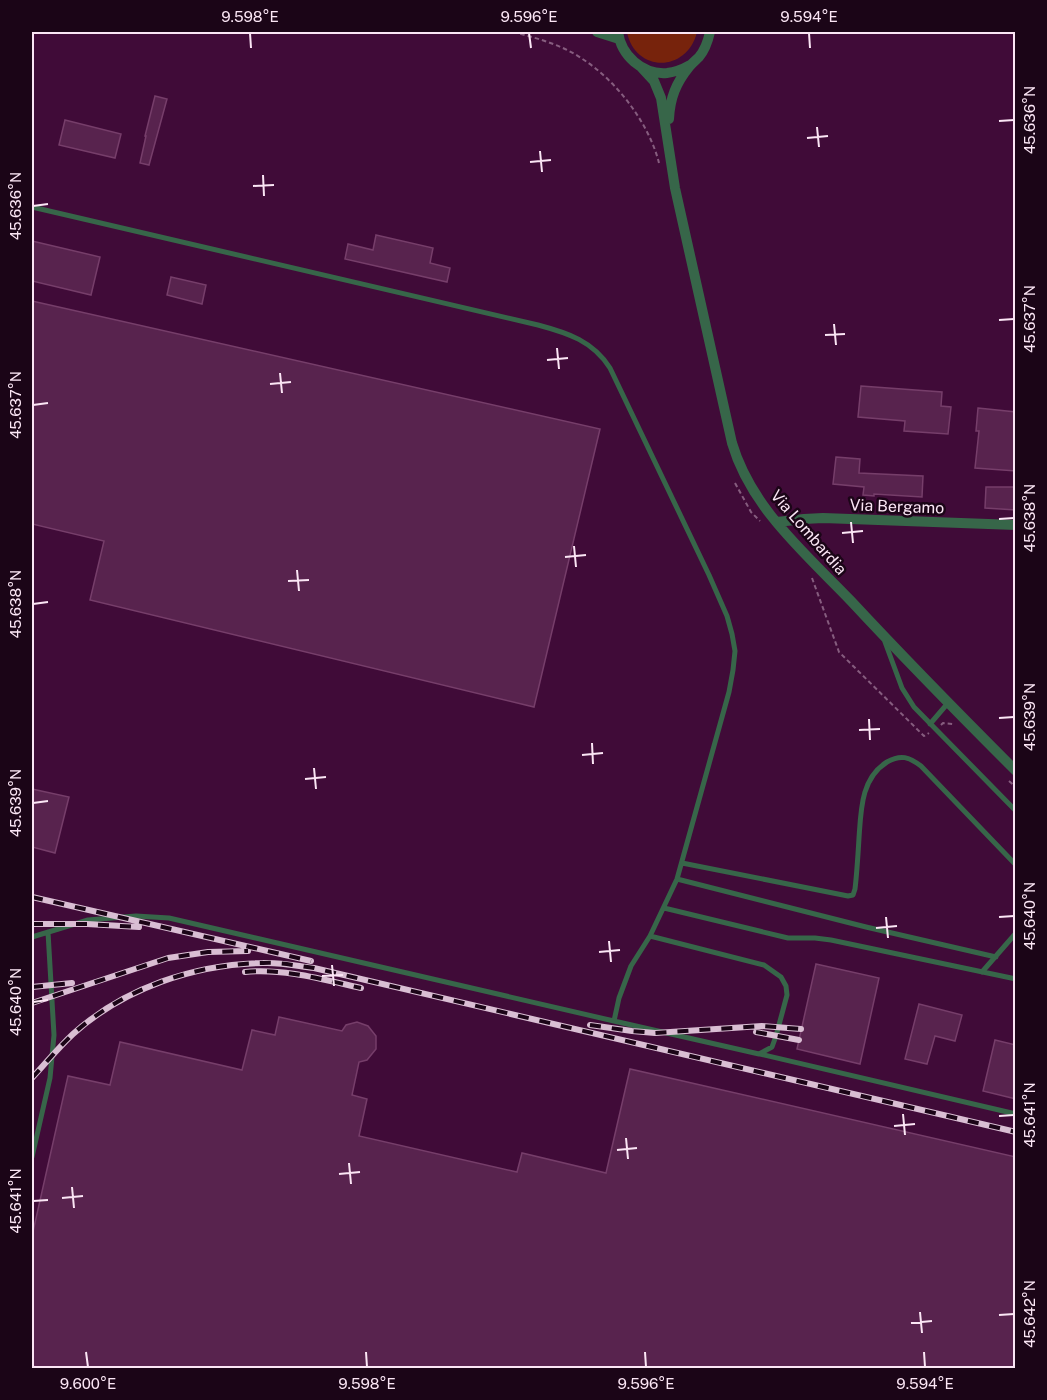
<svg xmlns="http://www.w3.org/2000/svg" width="1047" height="1400" viewBox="0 0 1047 1400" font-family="'Public Sans',sans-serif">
<rect width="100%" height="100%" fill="#400b38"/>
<path fill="#77230c" d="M627,32H697C687,73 635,73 627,32Z"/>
<path fill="#58234e" stroke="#763e6a" stroke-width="1.5" d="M155,96L167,99L149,165L140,163L146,136H145Z
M65,120L121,134L115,158L59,145Z
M376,235L433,248L430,263L450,268L447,282L345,259L348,244L373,250Z
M32,241L100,257L91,295L32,281Z
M171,277L206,285L202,304L167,295Z
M32,301L600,429L534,707L90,600L104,541L32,524Z
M861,386L942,392L941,406L951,407L948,434L904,431L905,421L858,417Z
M978,408L1016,412V471L975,468L979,431H976Z
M836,457L860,459L859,473L923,476L922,497L874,494V496L863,495L864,487L833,484Z
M986,487H1016V510L985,508Z
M32,789L69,797L55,853L32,847Z
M816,964L879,978L860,1064L797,1049Z
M919,1004L962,1015L955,1041L935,1036L927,1064L905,1059Z
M279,1017L342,1031L346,1025L357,1022L368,1026L376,1036V1049L367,1060L359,1062L352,1095L367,1099L359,1136L517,1172L522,1153L606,1173L630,1069L1016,1157V1368H43L32,1366V1236L68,1076L110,1085L120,1042L242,1070L252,1030L275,1035Z
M995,1040L1016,1045V1099L983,1091Z"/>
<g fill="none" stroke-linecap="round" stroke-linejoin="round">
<path stroke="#865d7f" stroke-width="2" stroke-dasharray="4.5 3" stroke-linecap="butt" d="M513,32C536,38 560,44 581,58C616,80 649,123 659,163
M735,483L751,512L760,521
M812,578L839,652L924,736L929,733
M941,725L943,723L953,724
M1009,781L1016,787"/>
<path stroke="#376649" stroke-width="5" d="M32,207L538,325C568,333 593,341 610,368L709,575L727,616L732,634L735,651L733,670L729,692L677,879L650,936L631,966L619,998L614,1021L759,1054L772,1047L776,1036L787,995L786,986L781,977L764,965L650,936
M885,642L902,688L914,707L1016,811
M930,724L948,703
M682,863L848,896L853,895L855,889C857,872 858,855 859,838C861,810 861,778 887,762C901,754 909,757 921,766L1016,865
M677,879L866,927L996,957
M664,908L788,938H815L831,940L1016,979
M32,937L88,920L136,916L169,918L614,1021
M982,972L1016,933
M760,1054L1016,1114
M32,1157L50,1078L54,1035L48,932"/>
<path stroke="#376649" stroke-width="10" d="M597,32L619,39
M618,32C621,55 642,75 667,73C676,72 683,69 690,65
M642,68L654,81L661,98L675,188L732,443C751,508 806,554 851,601C905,659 960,715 1016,771
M669,119C670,98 676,83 689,67C692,63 696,60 699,57C705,50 708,41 710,32
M777,522L804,519L823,518L1016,525"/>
<g stroke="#d9bed3" stroke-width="6">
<path id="rail" d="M32,897L311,961
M32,924H87L139,927
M245,972C283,968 325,980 361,988
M32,987L72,983
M32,1003L168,958L208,952L248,951
M590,1025L632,1031L655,1033L762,1026L801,1029
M756,1032L799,1040
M32,1078C45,1064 58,1048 73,1034C124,988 195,964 263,963C280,962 297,966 314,968L1016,1132"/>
</g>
<use href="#rail" stroke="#1b0517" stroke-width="4" stroke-dasharray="11" stroke-linecap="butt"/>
</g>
<path fill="none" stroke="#fbe6f5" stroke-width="2" d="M250,33L251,48M529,33L531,48M809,33L810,48M999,121L1014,120M817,127L819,147M807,138L828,136M540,151L542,172M530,162L551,160M263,175L264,196M253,186L274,185M33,206L48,204M999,320L1014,319M834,324L836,345M825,335L845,334M557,348L559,369M547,360L568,358M280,373L282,393M270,384L291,382M33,405L48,403M999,519L1014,518M851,522L853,543M842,533L863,531M574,546L576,567M565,557L586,555M297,570L299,591M288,581L309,580M33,604L48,602M999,718L1014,717M869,719L870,740M859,730L880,729M592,743L593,764M582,755L603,753M314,768L316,789M305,779L326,777M33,803L48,801M886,917L888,938M999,917L1014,916M876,928L897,926M609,941L611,962M599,952L620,950M332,965L334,986M322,976L343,975M33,1002L48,1000M903,1114L905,1135M999,1116L1014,1115M894,1126L915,1124M626,1138L628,1159M617,1150L637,1148M349,1163L351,1184M339,1174L360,1172M72,1187L74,1208M62,1198L83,1196M33,1201L48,1200M920,1312L922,1333M999,1315L1014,1314M911,1323L932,1321M86,1352L88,1367M366,1352L367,1367M645,1352L646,1367M924,1352L925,1367"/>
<g text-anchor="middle" stroke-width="5" stroke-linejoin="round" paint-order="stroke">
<g font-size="16" fill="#fbe6f5" stroke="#1b0517">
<text transform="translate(897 506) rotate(2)" y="6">Via Bergamo</text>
<text transform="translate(809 532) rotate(49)" y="6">Via Lombardia</text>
</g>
</g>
<rect width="1047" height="1400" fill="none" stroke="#1b0517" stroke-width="66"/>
<rect x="33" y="33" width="981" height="1334" fill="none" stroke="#fbe6f5" stroke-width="2"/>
<g font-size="15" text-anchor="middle" fill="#fbe6f5">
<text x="250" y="22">9.598°E</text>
<text x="529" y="22">9.596°E</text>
<text x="809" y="22">9.594°E</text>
<text transform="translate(1030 120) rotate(-90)" y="5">45.636°N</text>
<text transform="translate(16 206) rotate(-90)" y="5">45.636°N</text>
<text transform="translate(1030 319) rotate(-90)" y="5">45.637°N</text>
<text transform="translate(16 405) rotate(-90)" y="5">45.637°N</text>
<text transform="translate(1030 518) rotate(-90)" y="5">45.638°N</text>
<text transform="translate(16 604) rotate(-90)" y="5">45.638°N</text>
<text transform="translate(1030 717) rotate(-90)" y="5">45.639°N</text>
<text transform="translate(16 803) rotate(-90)" y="5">45.639°N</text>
<text transform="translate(1030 916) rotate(-90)" y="5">45.640°N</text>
<text transform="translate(16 1002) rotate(-90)" y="5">45.640°N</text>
<text transform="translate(1030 1115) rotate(-90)" y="5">45.641°N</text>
<text transform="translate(16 1201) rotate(-90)" y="5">45.641°N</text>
<text transform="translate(1030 1314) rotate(-90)" y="5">45.642°N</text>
<text x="88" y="1389">9.600°E</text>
<text x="367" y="1389">9.598°E</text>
<text x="646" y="1389">9.596°E</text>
<text x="925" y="1389">9.594°E</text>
</g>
</svg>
